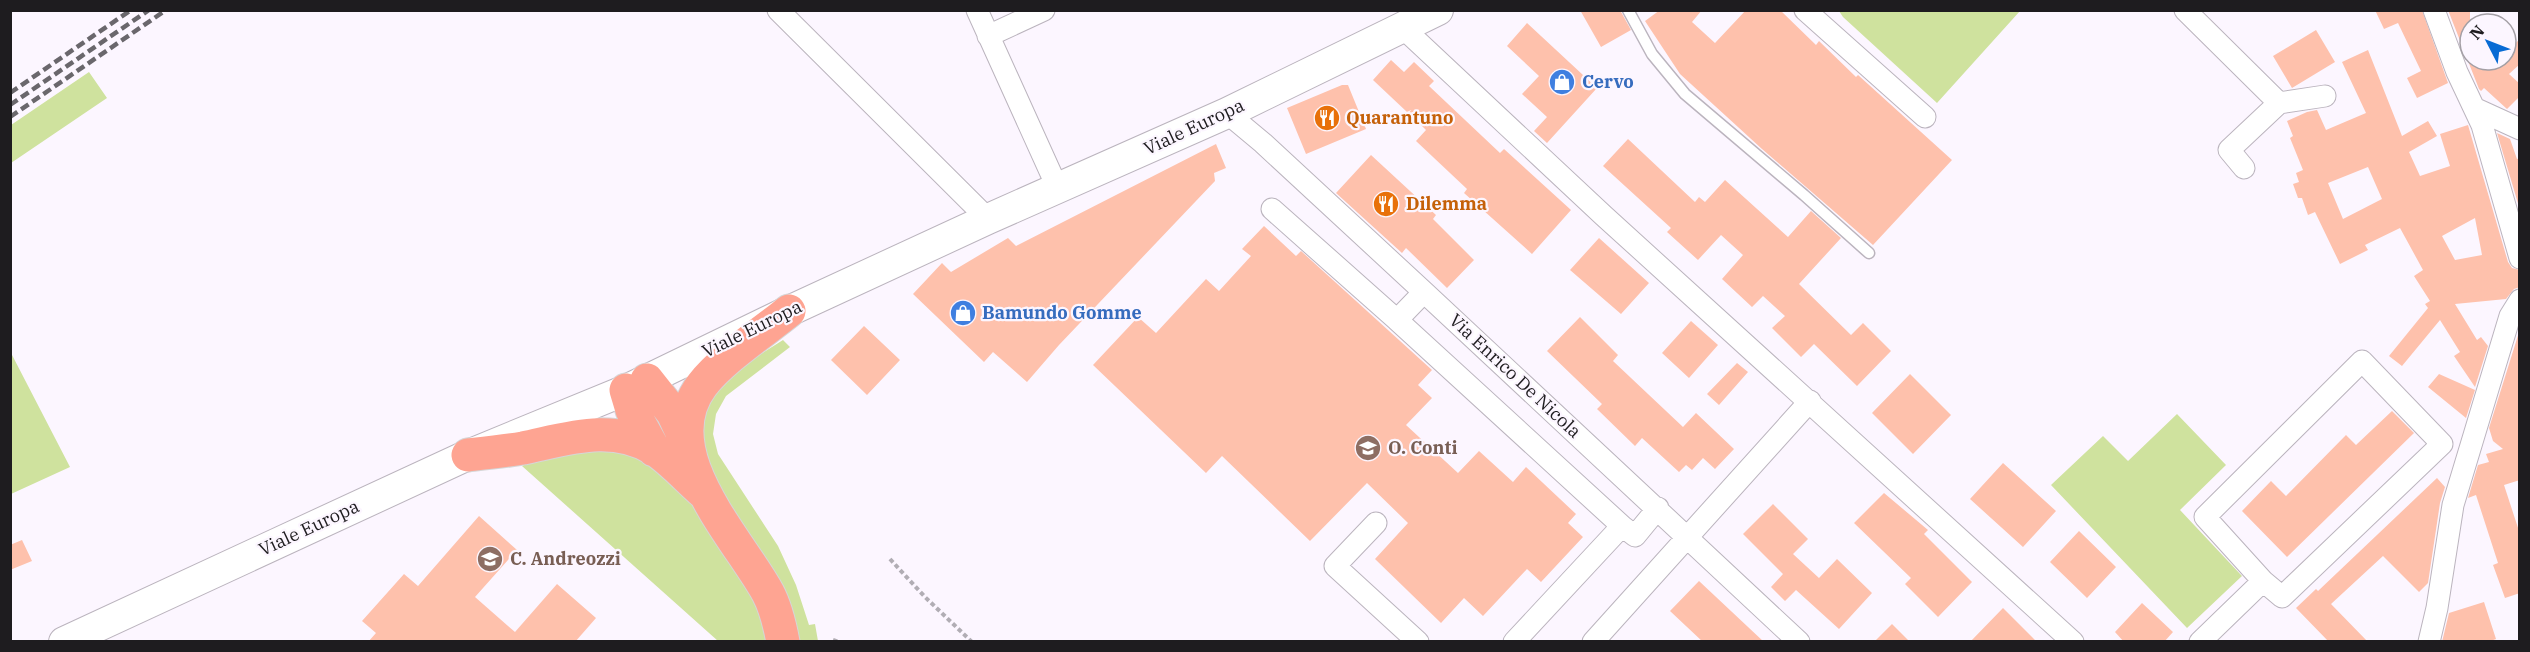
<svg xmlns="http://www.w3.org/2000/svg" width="2530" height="652" viewBox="0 0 2530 652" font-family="'IBM Plex Serif',serif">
<rect width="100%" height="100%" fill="#fcf6ff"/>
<path fill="#cfe29e" d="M1839,11H2020L1937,103L1843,17Z
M89,72L107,98L11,163V125Z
M783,340L790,347L726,396L716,414L713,434L718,454L778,546L796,585L809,625L815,624L818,641H796L769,564L707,475L697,420L724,377Z
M11,353L70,467L11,494H10Z
M2177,414L2226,465L2180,510L2242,576L2187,628L2051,485L2103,436L2128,461Z
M628,449L680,483L741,567L765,621L770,641H718L522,466L544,455Z"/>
<path fill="#fec1ac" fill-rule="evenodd" d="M1580,10H1620L1631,30L1601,47Z
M1660,10H1702L1692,22L1715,43L1746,10H1780L1816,45L1819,41L1856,77L1858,75L1952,160L1873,245L1762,149L1680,74L1645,21Z
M2375,10H2422L2448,83L2417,98L2407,78L2421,71L2398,23L2384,29Z
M2448,10H2470V60H2506V52L2520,39V64L2509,74L2520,84V96L2507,109L2484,88L2481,91L2479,89Z
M1527,23L1597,88L1547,143L1534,131L1547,117L1522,94L1539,76L1507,46Z
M2316,30L2335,62L2292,88L2273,56Z
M2368,50L2402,136L2428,121L2437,136L2409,152L2420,176L2450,166L2440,134L2468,125L2508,262L2512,268L2520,270V287L2514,289L2506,299L2455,304L2477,340L2481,337L2488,346L2475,387L2454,356L2460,352L2440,320L2402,366L2389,356L2428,308L2425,304L2430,301L2414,276L2423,270L2400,228L2365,245L2368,250L2340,264L2315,212L2308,215L2302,198H2298L2293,184L2299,182L2296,173L2303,170L2290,138L2293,136L2287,121L2307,112L2317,110L2326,130L2366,113L2342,62ZM2368,167L2382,199L2343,219L2328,183ZM2475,218L2482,255L2455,260L2442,236Z
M1391,60L1404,72L1414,62L1434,81L1429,86L1500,153L1504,149L1571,210L1532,254L1464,193L1467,189L1416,141L1426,130L1409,113L1411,110L1407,112L1373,80Z
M1342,85H1348L1366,129L1306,154L1287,108Z
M2497,133L2510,139L2517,159L2520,158V210Z
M1628,139L1695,202L1699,197L1705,202L1725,180L1788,237L1811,211L1841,238L1799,284L1851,335L1863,323L1891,351L1857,386L1814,344L1801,357L1772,328L1785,316L1763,296L1752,307L1722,279L1743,255L1721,235L1698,260L1667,232L1671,228L1603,166Z
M1216,144L1226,168L1214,173L1215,181L1059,345L1027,382L993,352L984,362L913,294L942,263L951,272L1008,238L1016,246Z
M1371,155L1436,215L1433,219L1474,260L1447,288L1406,248L1402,253L1336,193Z
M1264,226L1296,256L1301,251L1432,370L1418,385L1432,398L1406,425L1458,473L1479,451L1513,482L1526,467L1576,514L1568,523L1583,537L1541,582L1527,569L1483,616L1464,598L1441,623L1375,559L1408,523L1367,483L1310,541L1222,456L1206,473L1093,365L1138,317L1156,333L1206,279L1219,291L1251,256L1242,249Z
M1599,238L1649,283L1621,314L1570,270Z
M1580,317L1618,355L1613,361L1683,427L1696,413L1734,449L1715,469L1703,458L1692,470L1686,465L1679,472L1642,438L1635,446L1597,409L1602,404L1547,351Z
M1691,321L1718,345L1689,378L1662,353Z
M864,326L900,360L867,395L831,360Z
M2520,329V480L2504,485L2520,534V593L2505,598L2493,565L2498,563L2476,495L2468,498L2478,465L2489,462L2486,454L2503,449L2493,441L2489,428Z
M1737,363L1748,372L1719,405L1707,394Z
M1910,374L1951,415L1913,454L1872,413Z
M2439,374L2475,390L2466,418L2428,387Z
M2392,411L2414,433L2287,557L2242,511L2271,481L2286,496L2346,435L2356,445Z
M2003,463L2056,511L2023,547L1970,499Z
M2437,478L2445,487L2440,503L2428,583L2419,592L2383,556L2331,604L2368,642H2329L2296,608L2316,589L2318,591Z
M1884,493L1928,530L1924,534L1972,582L1938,617L1905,584L1911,578L1854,523Z
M1773,504L1808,539L1793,554L1819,578L1837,559L1872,593L1839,629L1796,590L1785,601L1771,587L1783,574L1743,534Z
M479,516L517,550L475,597L515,632L557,584L596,618L575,642H368L376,633L362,621L404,574L418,586Z
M2079,531L2116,567L2087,598L2050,562Z
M22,540L32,561L10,570V545Z
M1699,581L1764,642H1703L1670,611Z
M2484,602L2496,639L2488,642H2442L2449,613Z
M2142,603L2173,632L2164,642H2124L2115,632Z
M2003,608L2037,642H1970Z
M1892,624L1910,642H1874Z"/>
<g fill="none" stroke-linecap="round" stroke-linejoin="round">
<g stroke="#bbb4be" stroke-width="13">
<path id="lane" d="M1628,10L1652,54L1685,94L1804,195L1869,253"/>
</g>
<g stroke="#bbb4be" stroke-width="23">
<path id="street" d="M778,10L988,219
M977,10L1058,189
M1805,10L1925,117
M2185,10L2279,103
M2434,10L2457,72L2482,125L2520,258
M1402,27L1604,216L2073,642
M988,36L1044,10
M2474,108L2520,129
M1227,113L1263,143L1424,292L1799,642
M2244,168L2229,150L2279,103L2325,96
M1272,209L1397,320
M1424,292L1397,320L1622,526L1514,642
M2362,361L2442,444L2282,597L2263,581L2205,517Z
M1376,523L1335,566L1418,642
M1622,526L1635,536L1658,508
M1593,642L1810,401
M2200,642L2263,581
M2429,642L2437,608L2453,505L2510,316L2520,300"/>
</g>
<g stroke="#bbb4be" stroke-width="32">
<path id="secondary" d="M64,642L468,455L626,390L789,311L988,219L1227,113L1438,10"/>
</g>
<g stroke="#d6d6d7" stroke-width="35">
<path id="highway" d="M647,380L673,413L686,441
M626,390L632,410L654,450
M468,455C486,453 505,451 523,448C567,439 612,423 654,449C671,460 687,478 703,492
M783,642C780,626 776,608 768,593C738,538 652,451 702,385C722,359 763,332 789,311"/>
</g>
<path stroke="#b1adb4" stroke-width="4" stroke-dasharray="4.5 3" stroke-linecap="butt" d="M890,559L925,597L972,642
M833,640L839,642"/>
<use href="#lane" stroke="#fff" stroke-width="10"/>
<use href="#street" stroke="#fff" stroke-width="21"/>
<use href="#secondary" stroke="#fff" stroke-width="30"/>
<use href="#highway" stroke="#fea492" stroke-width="33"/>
<path stroke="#6a676c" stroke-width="4.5" stroke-dasharray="9 4.5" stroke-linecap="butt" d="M10,93L131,10
M10,105L149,10
M10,117L166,10"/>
</g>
<defs>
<g id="shop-disc" transform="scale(1.35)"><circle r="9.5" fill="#3f7fe0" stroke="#fcf6ff"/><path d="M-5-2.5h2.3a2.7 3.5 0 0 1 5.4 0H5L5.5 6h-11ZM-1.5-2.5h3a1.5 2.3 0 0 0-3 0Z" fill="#fff"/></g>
<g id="restaurant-disc" transform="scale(1.35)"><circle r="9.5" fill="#e8710a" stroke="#fcf6ff"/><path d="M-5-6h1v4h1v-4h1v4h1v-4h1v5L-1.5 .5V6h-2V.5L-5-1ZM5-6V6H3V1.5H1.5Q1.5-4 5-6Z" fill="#fff"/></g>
<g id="school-disc" transform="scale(1.35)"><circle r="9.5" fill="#8d6e63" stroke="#fcf6ff"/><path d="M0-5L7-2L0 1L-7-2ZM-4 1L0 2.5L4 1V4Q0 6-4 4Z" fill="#fff"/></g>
</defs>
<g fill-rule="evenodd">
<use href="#shop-disc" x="1562" y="82"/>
<use href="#restaurant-disc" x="1327" y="118"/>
<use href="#restaurant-disc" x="1386" y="204"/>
<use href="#shop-disc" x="963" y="313"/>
<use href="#school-disc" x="1368" y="448"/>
<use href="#school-disc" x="490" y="559"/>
</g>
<g text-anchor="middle" stroke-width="4.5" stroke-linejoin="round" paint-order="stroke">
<g font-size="18" font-weight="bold" fill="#366cbe" stroke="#fcf6ff" text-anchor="start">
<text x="1582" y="88">Cervo</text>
<text x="982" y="319">Bamundo Gomme</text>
</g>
<g font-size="18" font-weight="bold" fill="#c56008" stroke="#fcf6ff" text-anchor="start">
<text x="1346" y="124">Quarantuno</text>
<text x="1406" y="210">Dilemma</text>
</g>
<g font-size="18" fill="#1e1c1f" stroke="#fcf6ff">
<text transform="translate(1194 127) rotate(-25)" y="6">Viale Europa</text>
<text transform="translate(752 329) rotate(-26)" y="6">Viale Europa</text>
<text transform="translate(1515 376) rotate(43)" y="6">Via Enrico De Nicola</text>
<text transform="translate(309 528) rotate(-25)" y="6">Viale Europa</text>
</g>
<g font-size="18" font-weight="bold" fill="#785e54" stroke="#fcf6ff" text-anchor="start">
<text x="1388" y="454">O. Conti</text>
<text x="510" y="565">C. Andreozzi</text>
</g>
</g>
<rect width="2530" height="652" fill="none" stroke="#1e1c1f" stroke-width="24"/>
<g transform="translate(2488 42) rotate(312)"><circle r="28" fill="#fcf6ff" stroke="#a39fa5" stroke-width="1.5"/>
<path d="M0-4.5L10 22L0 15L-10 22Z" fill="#086bd4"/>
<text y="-9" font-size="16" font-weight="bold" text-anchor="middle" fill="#1e1c1f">N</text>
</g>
</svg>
